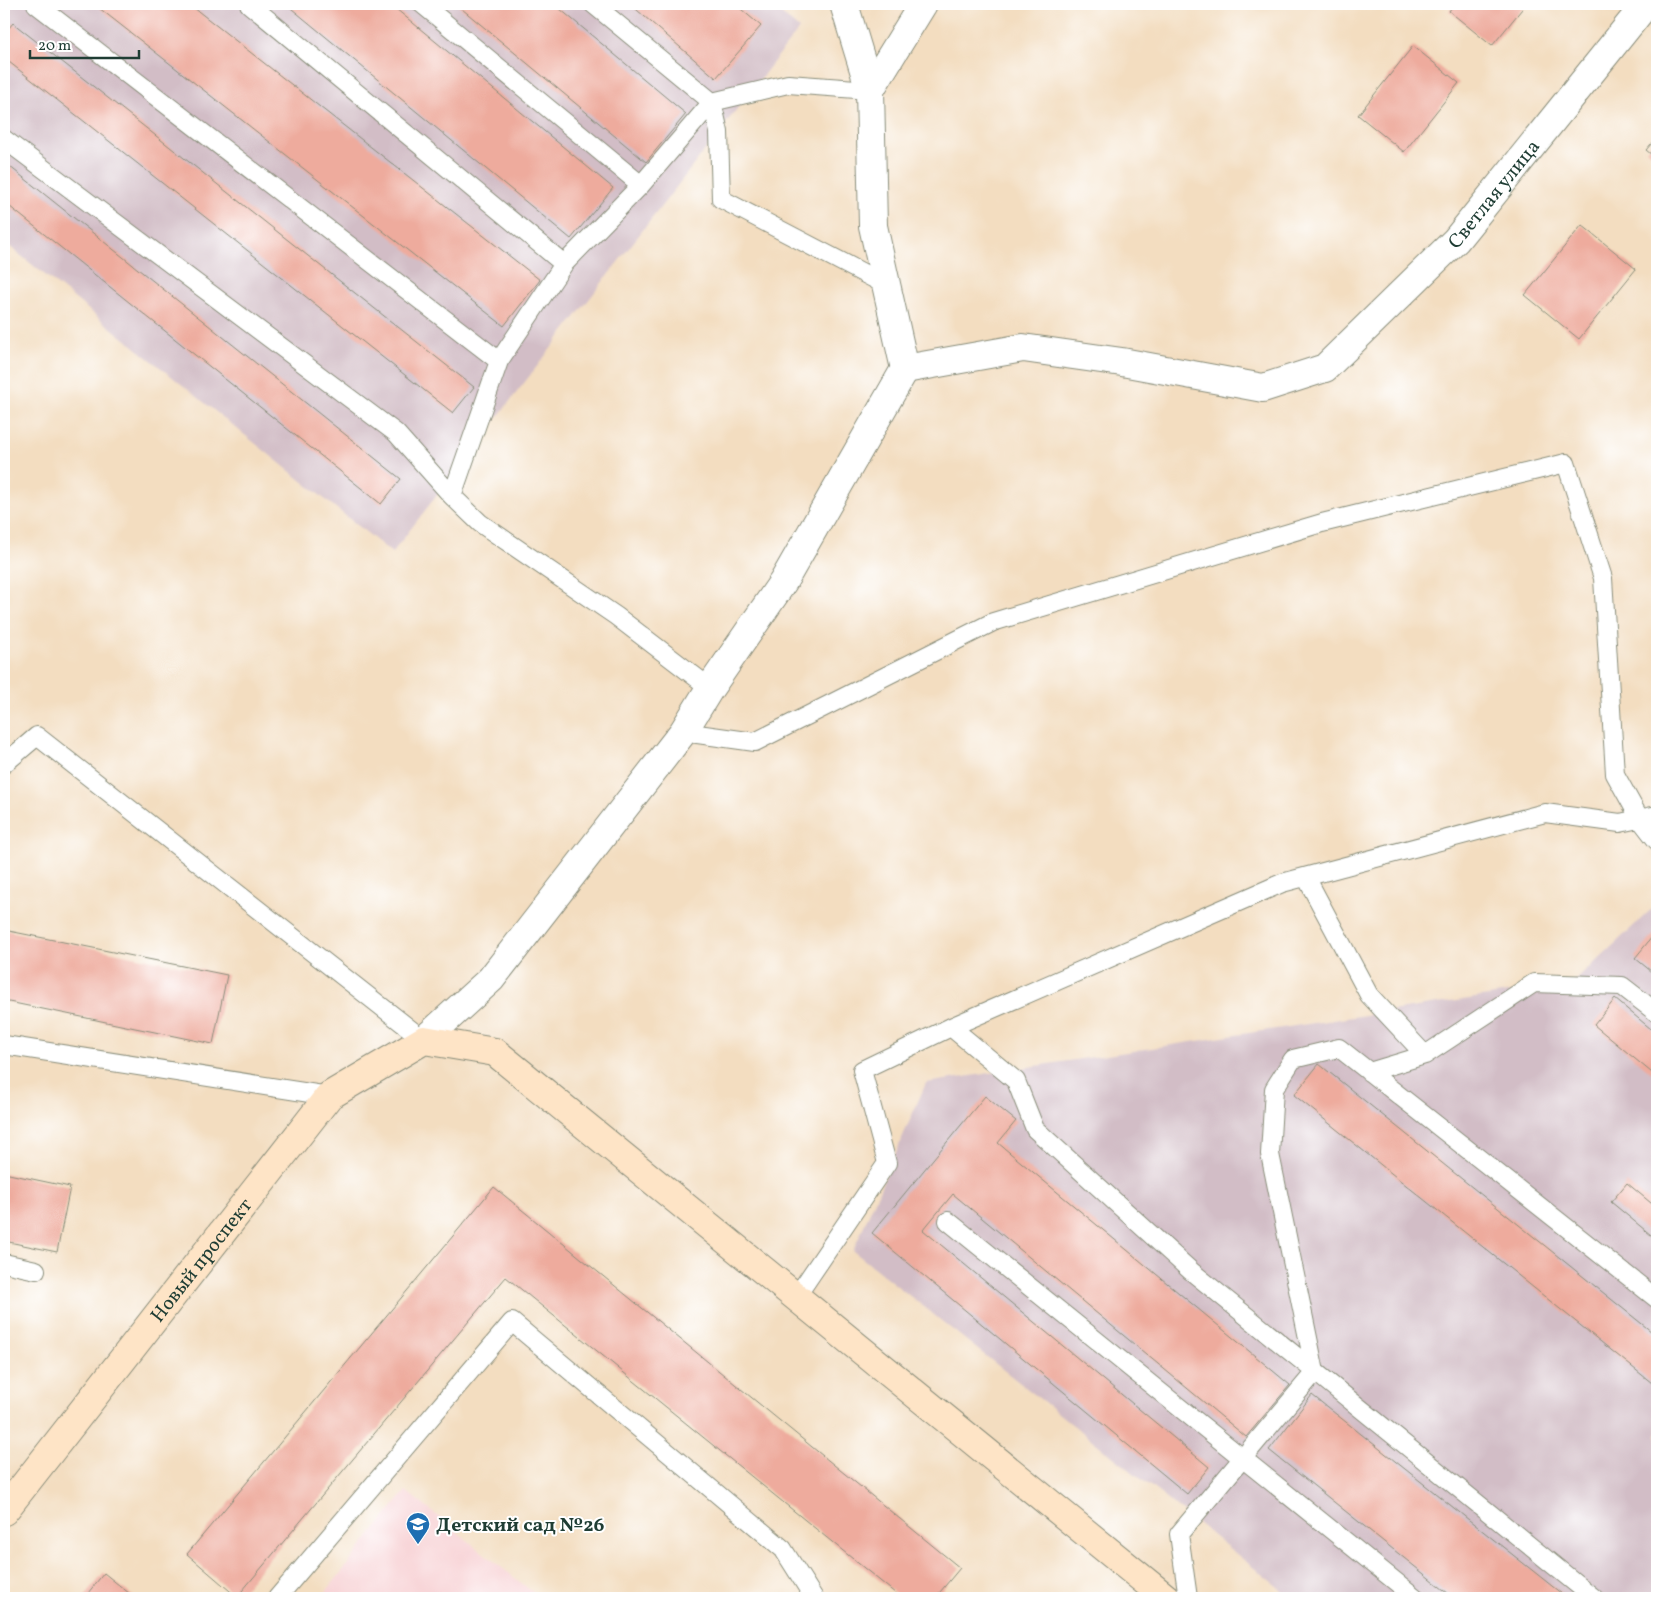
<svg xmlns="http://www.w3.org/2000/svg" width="1661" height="1602" viewBox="0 0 1661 1602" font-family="Vollkorn,serif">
<rect width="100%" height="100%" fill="#fff"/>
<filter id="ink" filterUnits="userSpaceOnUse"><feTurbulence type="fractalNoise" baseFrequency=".02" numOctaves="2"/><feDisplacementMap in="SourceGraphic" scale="10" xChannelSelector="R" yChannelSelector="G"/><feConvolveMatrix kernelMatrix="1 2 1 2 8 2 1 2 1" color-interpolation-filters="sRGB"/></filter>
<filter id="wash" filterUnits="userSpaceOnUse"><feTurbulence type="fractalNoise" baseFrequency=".0096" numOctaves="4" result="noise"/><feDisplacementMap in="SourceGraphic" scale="20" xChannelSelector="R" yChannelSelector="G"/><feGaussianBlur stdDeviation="1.12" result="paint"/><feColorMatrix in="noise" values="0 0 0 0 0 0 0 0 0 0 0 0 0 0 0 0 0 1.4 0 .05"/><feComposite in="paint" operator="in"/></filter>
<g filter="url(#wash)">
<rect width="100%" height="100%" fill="#f3ddc0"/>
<path fill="#f7cfd2" d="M406,1491L540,1598H321Z"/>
<path fill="#d2bdc6" d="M4,4H770L799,29L392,553L4,242Z
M1657,904V1598H1292L853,1251L926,1083L1573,983Z"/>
<g id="blocks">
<path fill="#eeab9d" d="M94,4H189L540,280L504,326Z
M286,4H390L613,188L571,239Z
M456,4H554L686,114L646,162Z
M630,4H735L761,26L716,78Z
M1454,4H1526L1492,46L1449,11Z
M13,23L474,387L453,413L4,58V34Z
M1413,46L1459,83L1404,152L1358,115Z
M1657,137V159L1646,150Z
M4,162L401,479L381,504L4,202Z
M1582,225L1636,269L1579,339L1525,295Z
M4,930L227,975L213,1044L4,1001Z
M1657,931V976L1635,958Z
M1615,999L1657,1034V1077L1594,1025Z
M1319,1064L1657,1336V1387L1294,1095Z
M985,1096L1016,1121L998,1143L1290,1385L1246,1437L953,1194L923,1230L1209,1467L1187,1494L872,1233Z
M4,1173L70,1187L57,1252L4,1241Z
M1627,1183L1657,1208V1240L1611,1202Z
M494,1187L960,1568L935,1598H901L506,1277L237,1597L187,1554Z
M1312,1395L1567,1598H1454L1269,1450Z
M104,1573L135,1598H84Z"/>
</g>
</g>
<g filter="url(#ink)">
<use href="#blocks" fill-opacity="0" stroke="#898d7a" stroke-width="1"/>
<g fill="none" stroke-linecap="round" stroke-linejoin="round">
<g stroke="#898d7a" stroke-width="20">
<path id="lane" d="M36,4L499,361
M249,4L564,264
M422,4L641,185
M593,4L712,102L719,132L721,199L886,285
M4,139L396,433L452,496
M710,688L616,616L480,523L452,496L499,361L564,264L641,185L712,102L788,84L870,90
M683,732L755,742L993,622L1322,523L1566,463L1603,578L1615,774L1640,819L1657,841
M4,764L37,736L424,1040
M1306,877L1369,995L1425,1055
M951,1027L1016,1081L1035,1129L1191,1271L1594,1598
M4,1045L329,1096
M1369,1072L1425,1055L1534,983L1622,986L1657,1013
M948,1221L1416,1598
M4,1263L36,1270
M796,1297L887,1163L862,1070L951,1027L1282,883L1545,813L1620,823L1657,815
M277,1598L512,1322L783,1549L814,1598
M1188,1598L1179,1534L1315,1372L1270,1154L1274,1089L1293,1059L1339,1048L1657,1299"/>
</g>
<g stroke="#898d7a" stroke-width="30">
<g id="street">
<path d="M870,90L923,4"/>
<path id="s1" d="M905,369L1023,348L1122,362L1263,388L1325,368L1456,240L1646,4"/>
<path d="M424,1040L491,979L683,732L710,688L783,582L905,369L873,226L870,90L844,4"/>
</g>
</g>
<g stroke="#898d7a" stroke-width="30">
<g id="secondary">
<path id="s2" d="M4,1511L329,1096L424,1040L495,1052L1166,1598"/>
</g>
</g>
<use href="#lane" stroke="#fff" stroke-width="18"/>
<use href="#street" stroke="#fff" stroke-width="28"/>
<use href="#secondary" stroke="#fee4c6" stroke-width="28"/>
</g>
</g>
<defs>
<g id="school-pin" transform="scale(1.25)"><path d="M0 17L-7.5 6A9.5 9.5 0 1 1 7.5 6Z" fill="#1f6fb2" stroke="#fff"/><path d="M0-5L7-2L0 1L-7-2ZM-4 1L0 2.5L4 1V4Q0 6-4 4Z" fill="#fff"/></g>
</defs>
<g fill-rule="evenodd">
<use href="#school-pin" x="418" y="1524"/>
</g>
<g text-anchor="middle" stroke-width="4" stroke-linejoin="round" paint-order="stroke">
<g font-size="20" fill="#1f3d34" stroke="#fff">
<text dy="7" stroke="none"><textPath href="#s1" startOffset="671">Светлая улица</textPath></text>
<text dy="7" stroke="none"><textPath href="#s2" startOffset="319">Новый проспект</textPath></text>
</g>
<g font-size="20" font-weight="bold" fill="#1f3d34" stroke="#fff" text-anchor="start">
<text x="436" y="1531">Детский сад №26</text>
</g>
</g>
<rect width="1661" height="1602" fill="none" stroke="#fff" stroke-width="20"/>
<path d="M30 50v8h109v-8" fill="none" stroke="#1f3d34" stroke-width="2.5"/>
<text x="38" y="50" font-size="15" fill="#1f3d34" stroke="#ffffff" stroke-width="4" paint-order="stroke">20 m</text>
</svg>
